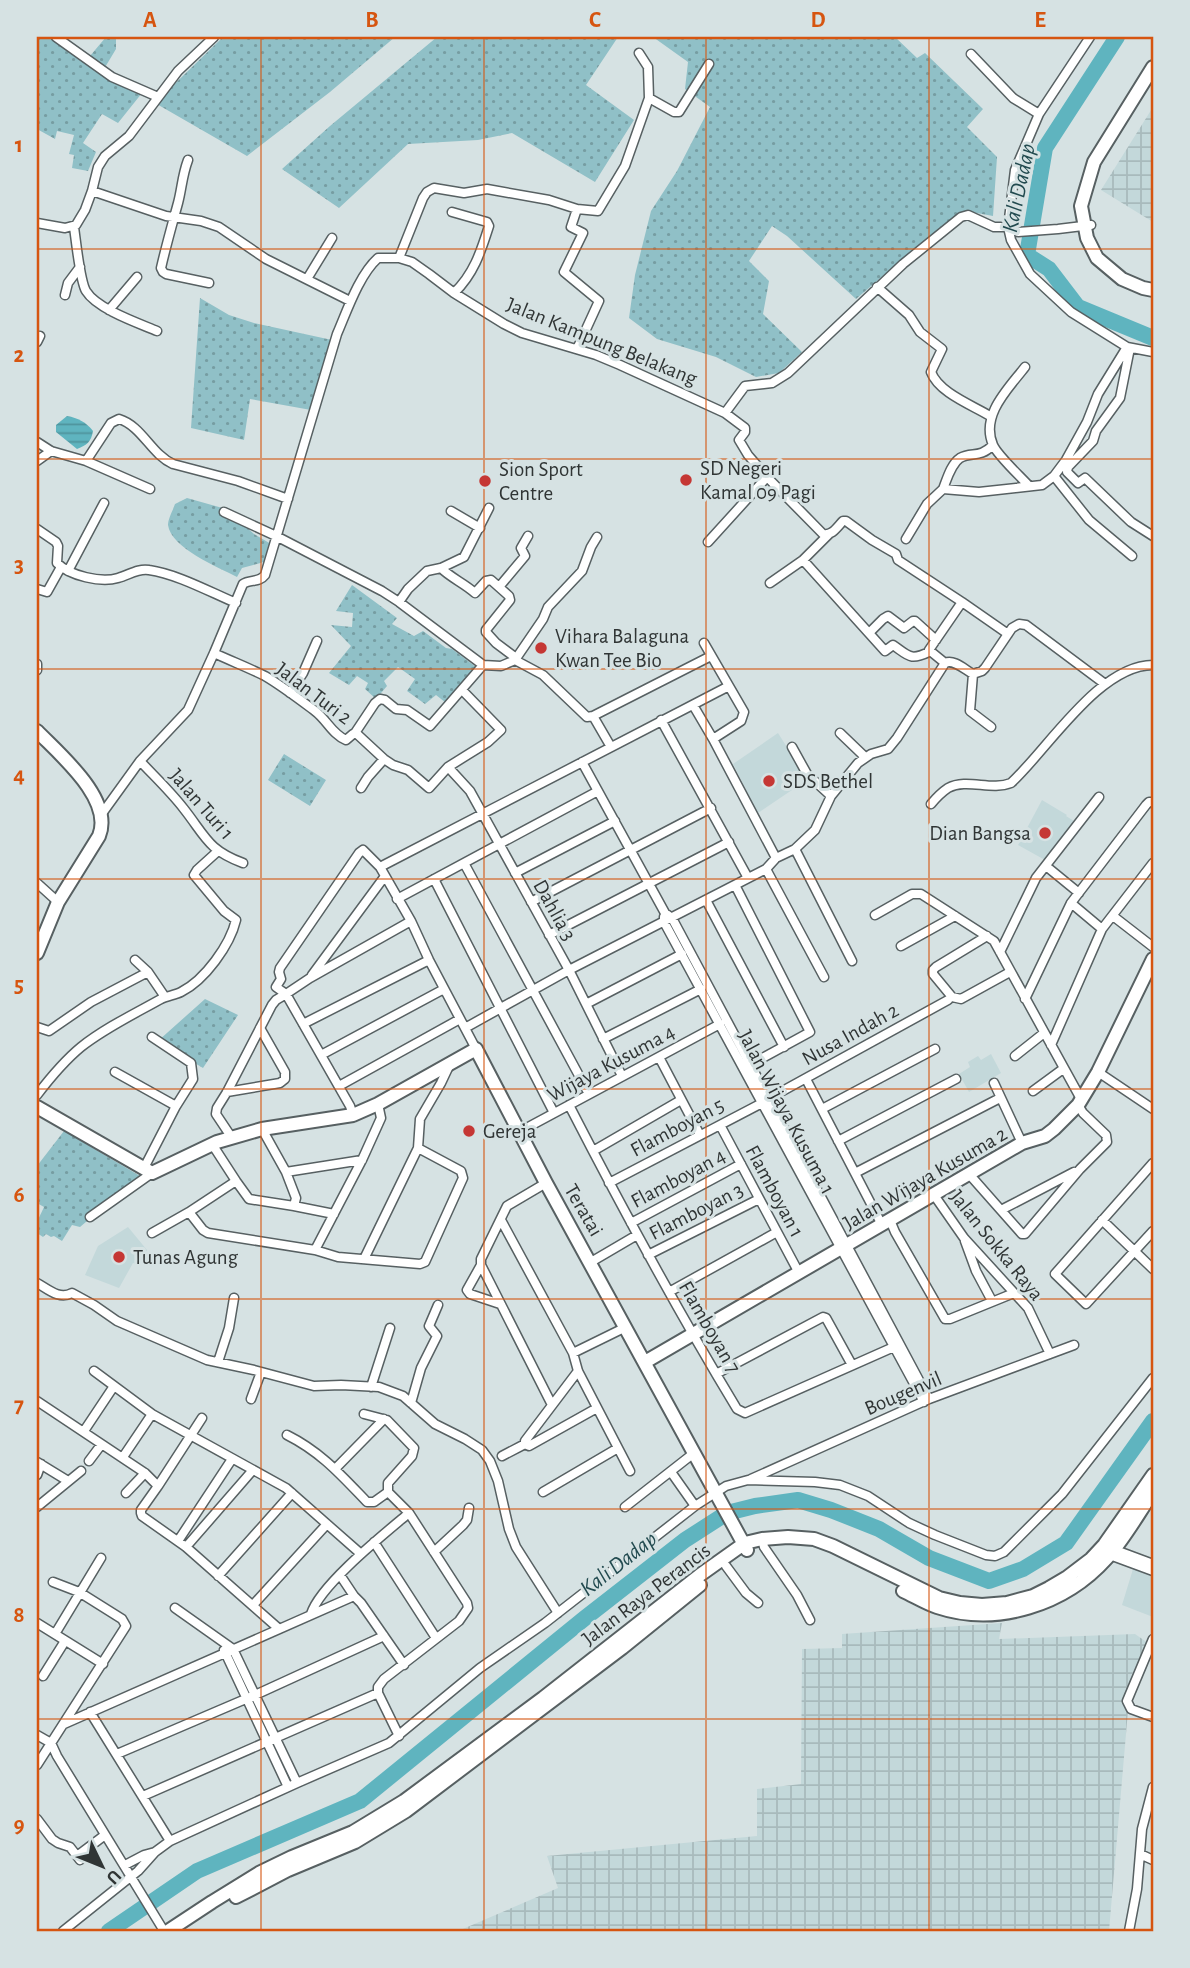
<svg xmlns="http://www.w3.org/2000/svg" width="1190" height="1968" viewBox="0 0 1190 1968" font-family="'Alegreya Sans',sans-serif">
<defs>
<pattern id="industrial-grid" width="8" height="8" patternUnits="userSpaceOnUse" patternTransform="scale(1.75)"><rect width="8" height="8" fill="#c3d8da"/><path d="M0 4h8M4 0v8" fill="none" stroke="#a8babc"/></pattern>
<pattern id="grass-dots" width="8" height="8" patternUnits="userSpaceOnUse" patternTransform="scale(1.75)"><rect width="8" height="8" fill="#90c0c7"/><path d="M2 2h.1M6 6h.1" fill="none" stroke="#769da2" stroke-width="1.8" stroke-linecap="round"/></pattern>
<pattern id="water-rules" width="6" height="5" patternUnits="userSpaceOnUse" patternTransform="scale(1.75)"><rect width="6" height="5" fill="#5fb4bf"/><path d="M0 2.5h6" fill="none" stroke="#4f939c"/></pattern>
</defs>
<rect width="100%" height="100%" fill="#d6e2e3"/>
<path fill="#c3d8da" d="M778,733L802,771L792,790L758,813L733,764Z
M1042,800L1067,815L1066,816L1074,821L1045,860L1018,845Z
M991,1054L1001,1073L969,1092L959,1074L970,1067L968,1062L978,1056L981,1060Z
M128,1227L147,1250L140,1265L133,1263L119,1288L85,1275L98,1246Z
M1133,1569L1153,1577V1617L1122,1605Z"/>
<path fill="url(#industrial-grid)" d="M1153,107V222L1101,190Z
M1002,1623L999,1639L1135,1634L1148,1643L1131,1676L1109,1931H458L558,1888L547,1856L757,1836V1789L801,1784L802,1649L842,1648V1634Z"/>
<path fill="url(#grass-dots)" d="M37,37H64L90,56L106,37H114L116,39V49L104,69L142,93L118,123L102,114L83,143L96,152L88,171L72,168L74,155L69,154L74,135L57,131L55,139L37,129Z
M223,37H395L330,92L247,156L155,103Z
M437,37H618L586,85L634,120L595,182L512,133L478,140L408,144L339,208L282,169L330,126Z
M653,37H895L917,58L925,53L983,109L967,127L997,157L993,216L966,211L927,238L856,299L787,236L772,226L749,261L769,281L763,314L802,352L779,373L756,377L716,357L657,339L629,318L635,275L651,211L677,171L710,107L685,89L688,62Z
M200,298L229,315L254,323L332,340L311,410L250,399L244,440L191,428Z
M187,498L226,509L254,534L271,544L264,562L242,568L237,577C218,567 171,548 168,525C168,519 173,510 175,504Z
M352,585L397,618L392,624L414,636L423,631L446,648L452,649L480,670L450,706L436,695L425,704L407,691L415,679L398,667L384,681L387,686L376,699L365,689L368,683L357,676L349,685L329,673L351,646L331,625L352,627L353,613L336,611Z
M284,754L326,780L310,806L268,780Z
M205,999L238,1015L203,1068L158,1041Z
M64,1131L140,1176L80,1227L72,1225L62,1241L54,1236L51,1237L46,1234L43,1237L37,1233V1222L44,1207L37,1203V1166Z"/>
<path fill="url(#water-rules)" d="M67,416C78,418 86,422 93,431C91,442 87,445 77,449L56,432V425Z"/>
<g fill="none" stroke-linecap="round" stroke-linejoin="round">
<path stroke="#5fb4bf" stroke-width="16" d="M1117,37L1045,148L1027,255L1049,269L1078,307L1153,338
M109,1931L197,1871L360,1801L585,1618L685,1540L727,1513L755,1506L798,1500L831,1510L879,1529L929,1558L989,1581L1023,1569L1066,1543L1153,1421"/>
<g stroke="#576062" stroke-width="11">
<path id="street" d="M56,37L112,77L158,97
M639,53L648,67L649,98
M971,54L1013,98L1039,114L1015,170L1008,227L1011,240L1030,274L1071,312L1127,347L1153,352
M1039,114L1090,37
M188,160C182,176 182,188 178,203C172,225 166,246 161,268L163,272L166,274L209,283
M92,191L166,216L201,221L219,227L266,259L350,301
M452,212L487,222L489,226C481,251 474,274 454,293
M37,223L65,228L76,225L85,210L92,191L98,167L105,156L129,136L178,71L214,37
M74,227C76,241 80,281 86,291C97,309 138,323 157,331
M399,258L423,198L427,192L434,188L464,193L487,189L549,200L577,209L598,211L625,166L649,98L674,112H679L709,64
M307,279L332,238
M877,287L909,315L920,332L942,349L931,372C939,393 972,405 990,416
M65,295L68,283L80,267
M109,310L137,277
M37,342L40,336
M1130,348L1120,398L1096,431L1093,441L1068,467L1067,472L1078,483L1085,478L1131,522L1153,536
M577,349L599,301L564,272L583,233L571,227L577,209
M1025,367C1009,388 980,415 993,445C998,456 1020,476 1029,486
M725,413L745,428V432L739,440L748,455L767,477L823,534C832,536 837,527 843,521H846L872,540L896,554L898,560L962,602L929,650L945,663C954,659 964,669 973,674L982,671L985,668L1012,628L1019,624L1026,625L1105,684
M37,442L51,451L86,461L150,489
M37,461L51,451
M86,461L111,423L119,419C142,426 151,454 173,464L238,481L288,499
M1054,476L1089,520L1132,556
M943,489C947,479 951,464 960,458C972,451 979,459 993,445
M451,511L480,528
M224,512L276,536L382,591L399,602L483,665L501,666L515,660L543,675L587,717L593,716
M37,529L56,542L58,546L57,563C70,576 101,583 118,578C129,575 138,568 149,570C177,574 210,592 236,603
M906,539L927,504L943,489L979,492L1042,485L1054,476L1066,460L1087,422L1098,394L1127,347
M708,542L767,477
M803,560L885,651L893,645C909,656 910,661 929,652
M441,568C451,578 464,583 475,593L486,581L491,580L509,596L510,600L486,630V632L496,643L516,658
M68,571L104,503
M770,583L803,560L829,534
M499,587L525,556L521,548L528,536
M37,589L47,592L61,567
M399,602L408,589L427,571L441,568L464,557L489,508
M962,602L1008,634
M869,633L883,619L888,616L904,628L913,621H915L936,640
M704,643L744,712L741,721L713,739L776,858
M214,653C231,661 249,668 265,676C282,686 299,699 315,711C327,720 332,734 346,740L353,734H357L384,759L393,765L408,770L429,788L448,767L488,742L501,730L462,690
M515,660L543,619L548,607L582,571L591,547L597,537
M37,664V670
M973,674L970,711L991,727
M290,693L303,673L317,641
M693,705L713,739
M661,720L748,878
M355,733L375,703L380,699L385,700L396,709L407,710L430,726L483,665
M840,733L865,757
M611,747L593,716L711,656
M792,747L807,774L831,796
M140,761C155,777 171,792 184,809C206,837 208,850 243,863
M582,762L665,913L672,918L929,1399
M448,767L470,791L569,970L622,1076
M361,788L368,777L384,759
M1153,802H1149L1146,805L1071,903L1102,929L1153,863
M931,804C936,798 942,792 948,788C967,778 991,791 1011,783C1048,749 1099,665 1153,665
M101,815L140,761L188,710L214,653L243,584C250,579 259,583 265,575L337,334C347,311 359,275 378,258H399L412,262L429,274L454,293L504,324L522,333L596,355L620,365L725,413L745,386L772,383L788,373L903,264L961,217L968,215L994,227H1008L1018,232L1058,229L1091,225
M795,849L852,961
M464,863L589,1094
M1046,866L1079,893
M380,867L729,686
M766,869L824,977
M515,873L615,821
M434,879L554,1113
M37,883L58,902
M735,885L810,1032L746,1067
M397,899L598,791
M706,900L784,1047
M531,902L711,808
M875,915L912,894H921L994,941L1081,1099
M1113,916L1153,947
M664,917V922L924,1402
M549,935L729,842
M987,936L936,967L933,970V974L952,997L961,999L1010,972
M901,946L955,916
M1000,952L1036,878L1099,797
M135,960L148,972L165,997
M312,975L385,876
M1025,999L1071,903
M586,1004L682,954
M303,1024L429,960
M37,1027L49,1031L91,1002L148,972
M465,1028L569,970L766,869L776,858L795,849L815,830L831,796L858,763L871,754L888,749L897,738L945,663
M603,1039L701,989
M1051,1045L1102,929
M321,1055L444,989
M1015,1056L1044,1033
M659,1057L700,1135
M115,1072L176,1106
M1098,1072L1153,1109
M806,1079L882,1225
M994,1083L1022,1143
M339,1086L460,1019
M1033,1091L1063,1069
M227,1092L280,1083L285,1079V1072L260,1028
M37,1095C50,1078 64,1061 81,1047C105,1028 134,1014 161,999C167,996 175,995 181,992C205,980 230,945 236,920L224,911L194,875L197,870L218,851
M768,1099L948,1000
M569,1105C622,1208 677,1310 737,1409L745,1413L896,1346
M822,1109L935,1049
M353,1115L350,1106L286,994L310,978L411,921
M720,1125L799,1273
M262,1129L286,1172
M519,1132L720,1024
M232,1138L216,1114L217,1108L227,1092L272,1005L276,1000L286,994L276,987L281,979L279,972L280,968L359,853L363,850L380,867L411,921L429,960L476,1049
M838,1141L956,1079
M212,1144L236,1181
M418,1148L420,1119L441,1083L449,1066
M593,1151L681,1100
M362,1160L286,1172L296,1198L294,1206L249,1199L236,1181L189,1212L203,1230L208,1233L315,1250L338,1257L420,1264L425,1262L463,1178L461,1171L418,1148L364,1259
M1153,1163L1055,1274L1086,1304L1153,1231
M144,1168L176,1106L193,1079L191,1063L152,1037
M855,1173L1000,1098
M969,1174L1022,1234H1025L1080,1169L1107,1142L1106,1135L1083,1113L1078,1105
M609,1183L762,1103
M934,1195L964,1238L1028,1308L1050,1354
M294,1206L334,1214
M1001,1210L1074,1172
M90,1217L152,1173
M501,1220L573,1353L578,1371L630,1471
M890,1220L895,1232L945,1319H950L1014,1293
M1102,1220L1153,1269
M631,1223L741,1164
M152,1233L189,1212
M965,1241L976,1271L992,1301
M315,1250L362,1160L381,1118L378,1104
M648,1255L759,1199
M591,1262L637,1235
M481,1265L552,1405
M37,1283C48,1289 59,1300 72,1293L94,1305L117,1321L207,1360L254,1370L314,1386L341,1385L379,1387L403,1396L435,1424L465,1439L482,1450L490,1461L498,1481L509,1529L516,1547L558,1613
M669,1292L777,1232
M500,1304L470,1294L467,1290L481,1265V1259L507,1206L546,1183
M573,1353L626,1327
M218,1362L229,1328L234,1298
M94,1371L152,1414L286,1488L361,1554
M716,1374L823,1317L826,1318L852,1365
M371,1387L390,1328
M251,1399L261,1372
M37,1401L145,1473L158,1486L141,1510V1513L142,1516L186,1547L278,1628
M411,1403L421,1368L437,1336L429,1326L438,1305
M364,1414L387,1420L414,1448L412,1456L388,1483V1492
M84,1431L114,1386
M287,1435C321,1452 341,1475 367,1502H374L388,1492L409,1513L467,1603L468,1608L459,1621L384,1679L378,1687V1693L399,1736
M525,1444V1441L578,1371
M502,1456L525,1444L529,1446L597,1408
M123,1457L152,1414
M89,1461L101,1445
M37,1462L68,1481
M335,1469L384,1419
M671,1472L695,1506
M37,1475L41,1464
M751,1479L929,1399L1074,1345
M158,1486L202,1418
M543,1492L618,1448
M126,1493L145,1473
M37,1507L81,1471
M625,1507L694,1453
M762,1539L764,1547L797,1595L810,1620
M178,1541L232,1459
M374,1542L436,1638
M186,1547L252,1471
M1110,1548L1153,1564
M434,1552L463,1525L467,1520L469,1508
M1107,1554L1153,1571
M726,1566L746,1593L758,1603
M340,1575L354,1596
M218,1576L292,1493
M253,1605L327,1524
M175,1608L233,1649L297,1783
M311,1614C320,1585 384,1534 409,1513
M37,1623L103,1664
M55,1634L101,1558
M1153,1639L1127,1701L1131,1709L1153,1717
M224,1650L288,1787
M43,1676L65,1641
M90,1712L170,1841
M64,1724L354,1596L361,1603L404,1665
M37,1735L51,1743L57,1756L164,1931
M117,1754L255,1695L384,1636
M37,1765L126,1626L122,1619L79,1592L53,1582
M143,1796L378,1693
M37,1819L52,1839L58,1843L70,1847L80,1860
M1140,1854L1153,1860
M77,1856L105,1835
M125,1865L144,1855L155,1852
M63,1931L138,1871L155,1852L170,1841L297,1783L389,1743L480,1668L545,1623L695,1506L726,1486L748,1480L815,1482L840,1485L868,1496L909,1523L935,1535L986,1555L995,1556L1004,1552L1062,1494L1153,1378
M1129,1931L1137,1889L1142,1829L1153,1787"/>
</g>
<g stroke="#576062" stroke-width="16">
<path id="secondary" d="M1153,67L1094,162L1081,206L1087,238L1097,258L1122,279L1143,288L1153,290
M37,731C59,754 114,799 99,836L58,902L37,953
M37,1107L152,1173L217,1142L262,1129L353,1115L378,1104L476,1049L546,1183L747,1550
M645,1362L1022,1143L1045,1136L1054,1129L1078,1105L1098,1072L1153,959
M903,1591C914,1596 925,1603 937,1607C997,1627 1065,1605 1107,1558C1125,1538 1138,1514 1153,1492
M236,1897L288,1870L355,1842L406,1811L622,1648L700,1585
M168,1931L212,1902L259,1873L292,1857L353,1832L404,1801L543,1698L700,1575L745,1543L762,1539L788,1537L814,1539L833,1546L939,1598L960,1603L982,1605L1007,1603L1033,1596L1049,1588L1066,1578L1091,1559L1104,1545L1153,1475"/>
</g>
<use href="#street" stroke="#fff" stroke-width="8"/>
<use href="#secondary" stroke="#fff" stroke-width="12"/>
</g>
<path fill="none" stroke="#d65510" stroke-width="2" stroke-opacity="0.55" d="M261,37V1931M484,37V1931M706,37V1931M929,37V1931M37,249H1153M37,459H1153M37,669H1153M37,879H1153M37,1089H1153M37,1299H1153M37,1509H1153M37,1719H1153"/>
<g fill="#c53734" stroke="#d6e2e3" stroke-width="2.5">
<circle cx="686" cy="480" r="7"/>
<circle cx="485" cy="481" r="7"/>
<circle cx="541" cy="648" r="7"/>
<circle cx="769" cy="781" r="7"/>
<circle cx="1045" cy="833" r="7"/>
<circle cx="469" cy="1131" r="7"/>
<circle cx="119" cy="1257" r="7"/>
</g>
<g text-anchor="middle" stroke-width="6" stroke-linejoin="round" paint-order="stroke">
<g font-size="21" fill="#303535" stroke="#d6e2e3">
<text transform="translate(602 341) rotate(22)" y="7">Jalan Kampung Belakang</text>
<text transform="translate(314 693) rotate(37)" y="7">Jalan Turi 2</text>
<text transform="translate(202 804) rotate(49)" y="7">Jalan Turi 1</text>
<text transform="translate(555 910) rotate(61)" y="7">Dahlia 3</text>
<text transform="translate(850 1034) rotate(-29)" y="7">Nusa Indah 2</text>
<text transform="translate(611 1063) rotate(-28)" y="7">Wijaya Kusuma 4</text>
<text transform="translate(787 1112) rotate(62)" y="7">Jalan Wijaya Kusuma 1</text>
<text transform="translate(677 1127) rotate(-28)" y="7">Flamboyan 5</text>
<text transform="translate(678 1178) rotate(-28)" y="7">Flamboyan 4</text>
<text transform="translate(925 1178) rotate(-30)" y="7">Jalan Wijaya Kusuma 2</text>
<text transform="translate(775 1191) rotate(62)" y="7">Flamboyan 1</text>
<text transform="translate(584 1210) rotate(60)" y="7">Teratai</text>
<text transform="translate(696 1211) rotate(-27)" y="7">Flamboyan 3</text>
<text transform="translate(997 1245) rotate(51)" y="7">Jalan Sokka Raya</text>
<text transform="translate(710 1327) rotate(60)" y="7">Flamboyan 7</text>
<text transform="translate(903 1393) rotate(-23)" y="7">Bougenvil</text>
<text transform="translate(646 1594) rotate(-37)" y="7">Jalan Raya Perancis</text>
</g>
<g font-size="21" fill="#303535" stroke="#d6e2e3" text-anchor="start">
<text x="700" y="475">SD Negeri<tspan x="700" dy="24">Kamal 09 Pagi</tspan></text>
<text x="499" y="476">Sion Sport<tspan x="499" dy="24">Centre</tspan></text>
<text x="555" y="643">Vihara Balaguna<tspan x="555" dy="24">Kwan Tee Bio</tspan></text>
<text x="783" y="788">SDS Bethel</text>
<text x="1031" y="840" text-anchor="end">Dian Bangsa</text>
<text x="483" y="1138">Gereja</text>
<text x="133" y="1264">Tunas Agung</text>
</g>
<g font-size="23" font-style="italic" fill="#224a4f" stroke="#d6e2e3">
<text transform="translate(1018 188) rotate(-78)" y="8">Kali Dadap</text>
<text transform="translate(618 1563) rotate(-38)" y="8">Kali Dadap</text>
</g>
</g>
<rect width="1190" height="1968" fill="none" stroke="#d6e2e3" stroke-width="77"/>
<g transform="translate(102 1866) rotate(133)" stroke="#d6e2e3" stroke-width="5" paint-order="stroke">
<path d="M0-5L12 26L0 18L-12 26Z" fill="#303535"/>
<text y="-10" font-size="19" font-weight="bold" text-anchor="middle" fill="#303535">U</text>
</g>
<rect x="38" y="38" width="1114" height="1892" fill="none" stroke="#d65510" stroke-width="2.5"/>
<g font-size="23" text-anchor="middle" font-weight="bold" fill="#d65510">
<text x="150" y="27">A</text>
<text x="372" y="27">B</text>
<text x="595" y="27">C</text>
<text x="818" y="27">D</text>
<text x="1040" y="27">E</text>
<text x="19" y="152">1</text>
<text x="19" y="362">2</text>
<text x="19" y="572">3</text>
<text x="19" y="782">4</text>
<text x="19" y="992">5</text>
<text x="19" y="1202">6</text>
<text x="19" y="1412">7</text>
<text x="19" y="1622">8</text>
<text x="19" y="1832">9</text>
</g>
</svg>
